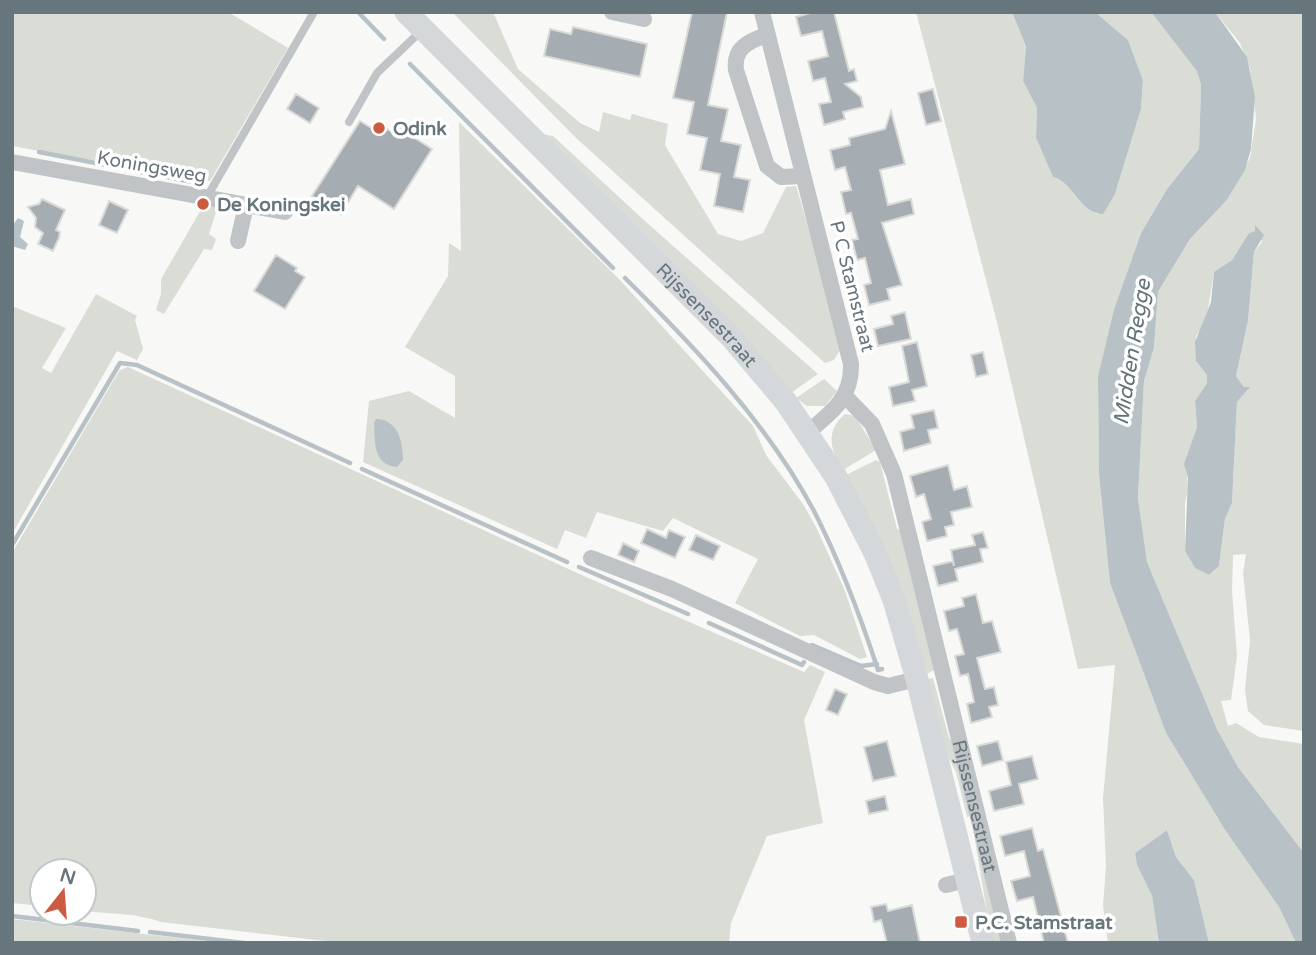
<svg xmlns="http://www.w3.org/2000/svg" width="1316" height="955" viewBox="0 0 1316 955" font-family="'Varela Round',sans-serif">
<rect width="100%" height="100%" fill="#f8f8f7"/>
<path fill="#d9ddd6" fill-rule="evenodd" d="M12,12H228L288,48L210,181L12,146Z
M452,12H493L518,69L580,123L599,132L603,112L630,120L632,114L668,124L665,145L718,234L741,241L763,233L786,187L796,186L843,345L834,360L825,363L575,137Z
M916,12H1012L1026,48L1023,81L1037,108L1036,138L1053,177C1070,181 1081,204 1097,214L1115,194L1141,109L1143,80L1128,40L1095,12H1151L1197,70L1201,85L1199,149L1167,189L1141,233L1114,309L1098,376L1099,475L1110,583L1166,733L1225,830L1279,907L1296,943H1209L1194,880L1176,857L1167,830L1135,853L1137,865L1152,896L1159,943H1108L1103,906L1106,866L1103,798L1115,665L1078,669L998,326Z
M1215,12H1304V731L1264,725L1248,711L1245,690L1250,640L1243,573L1246,554L1233,555L1232,591L1237,656L1231,700L1221,701L1228,726L1236,723L1259,737L1304,744V853L1238,767L1217,729L1147,562L1138,498L1144,381L1154,348L1158,292L1190,239L1226,201L1250,158L1256,119L1250,68L1240,43ZM1255,226L1262,242L1254,252L1248,321L1236,376L1244,387H1249L1237,402L1232,503L1225,519L1219,566L1209,575L1195,568L1185,551V503L1188,490L1186,459L1197,427L1195,401L1207,383V375L1196,361V336L1206,321L1214,272L1232,260L1249,233L1255,231Z
M459,122L619,279L753,426L766,455L803,504L816,527L845,591L867,657L860,659L814,635L800,636L735,603L758,559L673,518L663,531L597,512L586,538L565,530L557,549L363,462L369,401L409,391L455,418V376L405,347L448,276L449,243L461,251Z
M541,134L553,136L646,222L818,374L791,393Z
M206,201L219,203L209,234L216,239L212,250L204,249L164,314L156,310L161,294V279Z
M96,294L137,316L135,320L143,349L137,360L117,351L12,534V306L66,328L42,368L51,373Z
M128,367L586,577L804,672L810,665L825,672L804,720L823,823L767,836L731,923L729,943H342L161,922C136,913 111,914 84,911V871H42V906L12,903V553L116,376L120,370Z
M824,379L837,391L825,406H807L796,398Z
M845,414L855,416L876,450L843,470C830,450 825,431 845,414Z
M876,460L880,462L897,529L903,531L937,669L924,675L846,475Z
M933,678L949,738L955,744L1004,943H992L971,816L967,817L956,772L943,747L925,680Z
M12,919L223,943H12Z"/>
<path fill="#b8c2c6" d="M1012,12H1095L1128,40L1143,80L1141,109L1115,194L1103,214C1079,213 1074,182 1053,177L1036,138L1037,108L1023,81L1026,47Z
M1151,12H1215L1247,57L1255,97L1251,149L1245,170L1226,201L1190,239L1158,292L1154,348L1144,381L1138,498L1147,562L1217,729L1238,767L1304,853V943H1296L1279,907L1225,830L1166,733L1110,583L1099,475L1098,376L1114,309L1141,233L1167,189L1199,149L1201,85L1197,71Z
M18,218L24,221L20,237L28,244L25,250L12,246V226Z
M1255,225L1264,235L1254,252L1248,321L1236,376L1244,387H1250L1237,402L1232,503L1225,519L1219,566L1209,575L1195,568L1185,551L1188,478L1184,464L1197,427L1195,401L1207,383V375L1196,361L1195,342L1211,302L1214,272L1232,260L1249,233L1255,231Z
M376,419C398,419 403,442 403,460L397,467C373,465 375,442 374,423Z
M1167,830L1176,857L1194,880L1209,943H1159L1152,896L1137,865L1135,853Z"/>
<g fill="none" stroke-linecap="round" stroke-linejoin="round">
<path stroke="#b8c2c6" stroke-width="4.5" d="M358,12L384,39
M410,64L613,268
M39,152L203,184
M625,278C695,347 767,423 814,511C840,562 860,615 878,670L882,669
M362,469L567,562
M12,545L120,363L137,365L350,463
M579,567L688,614
M709,623L802,665L804,662
M812,645L861,666L877,664
M12,916L138,931
M150,932L244,943"/>
</g>
<path fill="#a6adb2" stroke="#dadad9" stroke-width="2" d="M692,12H727L708,105L728,109L721,141L741,145L734,177L750,180L743,212L714,206L720,174L700,170L707,138L687,134L694,102L673,98Z
M814,12H834L849,71L854,69L857,81L845,84L861,97L863,107L843,112L845,119L824,125L819,104L831,102L825,78L813,81L808,61L828,56L822,31L801,36L796,17Z
M573,27L647,44L640,77L544,56L550,29L571,34Z
M933,89L941,121L926,125L918,93Z
M296,94L319,108L310,123L287,109Z
M891,111L905,164L880,170L888,205L911,199L914,214L882,223L902,285L887,289L890,300L869,305L864,285L871,283L865,258L857,260L852,240L858,239L851,213L846,214L841,192L851,190L845,167L835,170L830,150L850,145L849,138L885,129Z
M360,121L373,129L377,123L395,134L399,128L432,149L394,209L358,186L341,214L312,196Z
M42,199L65,210L56,230L60,232L59,238L53,251L38,244L43,233L35,227L36,218L28,207L39,204Z
M109,201L128,210L117,233L99,225Z
M276,255L297,268L295,271L305,277L285,309L254,291Z
M905,312L911,339L878,346L874,329L893,324L891,316Z
M917,342L927,386L912,390L915,401L893,406L889,387L909,382L902,346Z
M983,352L988,374L976,377L971,355Z
M934,410L938,428L928,430L931,443L904,451L900,432L914,428L911,415Z
M948,465L954,490L967,486L972,507L951,512L954,525L945,527L947,536L927,541L922,522L931,519L924,494L916,497L910,476Z
M647,529L666,538L669,530L685,537L675,558L641,543Z
M983,532L988,548L980,549L983,562L955,569L958,581L938,586L933,566L953,561L954,566L951,550L975,545L972,535Z
M696,535L720,546L713,560L689,550Z
M623,543L639,551L634,562L618,555Z
M976,594L983,623L992,621L1001,652L977,658L985,689L994,687L998,705L989,707L992,717L971,723L967,704L974,702L968,674L960,676L955,656L964,654L957,629L949,631L944,611L964,606L962,598Z
M835,689L847,694L838,715L826,710Z
M887,741L896,776L873,781L864,747Z
M998,741L1003,760L982,766L977,746Z
M1032,756L1038,779L1019,784L1024,804L994,811L989,791L1011,785L1006,762Z
M885,796L888,810L869,814L866,801Z
M1032,828L1038,851L1043,849L1068,943H1044L1033,897L1017,901L1011,881L1030,876L1024,851L1005,856L1000,836Z
M886,904L888,911L912,905L920,943H887L881,920L874,922L871,907Z"/>
<g fill="none" stroke-linecap="round" stroke-linejoin="round">
<path stroke="#c0c4c7" stroke-width="8" d="M349,122L377,73L420,32
M207,197L314,12"/>
<g stroke="#c0c4c7" stroke-width="16">
<path d="M612,12L644,19"/>
<path d="M762,12L851,364C852,398 832,412 808,432"/>
<path d="M767,35C749,41 733,48 736,70L767,166L781,177L803,176"/>
<path d="M12,162L285,212"/>
<path d="M238,241L246,205"/>
<path id="s1" d="M846,397L872,424L894,474L1009,943"/>
<path d="M591,558L672,589L874,682L888,686L917,679"/>
<path d="M946,885L967,880"/>
</g>
<path stroke="#d5d8db" stroke-width="23" id="s2" d="M406,12L731,337L786,402L836,477L875,553L894,600L917,679L983,943"/>
</g>
<g fill="#cd5b42" stroke="#fff" stroke-width="2.5">
<circle cx="379" cy="128" r="7"/>
<circle cx="203" cy="204" r="7"/>
<rect x="954" y="915" width="14" height="14" rx="3.5"/>
</g>
<g text-anchor="middle" stroke-width="7" stroke-linejoin="round" paint-order="stroke">
<g font-size="19" font-weight="bold" fill="#67757d" stroke="#fff" text-anchor="start">
<text x="393" y="135">Odink</text>
<text x="217" y="211">De Koningskei</text>
<text x="975" y="929">P.C. Stamstraat</text>
</g>
<g font-size="19" fill="#67757d" stroke="#fff">
<text transform="translate(152 166) rotate(10)" y="7">Koningsweg</text>
<text transform="translate(853 286) rotate(76)" y="7">P C Stamstraat</text>
<text dy="7" stroke="none"><textPath href="#s2" startOffset="427">Rijssensestraat</textPath></text>
<text dy="7" stroke="none"><textPath href="#s1" startOffset="434">Rijssensestraat</textPath></text>
</g>
<g font-size="21" font-style="italic" fill="#627378" stroke="#fff">
<text transform="translate(1132 352) rotate(-81)" y="7">Midden Regge</text>
</g>
</g>
<rect width="1316" height="955" fill="none" stroke="#67757d" stroke-width="28"/>
<g transform="translate(63 892) rotate(17)"><circle r="33" fill="#ffffff" stroke="#c2c8cb" stroke-width="2"/>
<path d="M0-5L12 26L0 18L-12 26Z" fill="#cd5b42"/>
<text y="-10" font-size="19" font-weight="bold" text-anchor="middle" fill="#67757d">N</text>
</g>
</svg>
